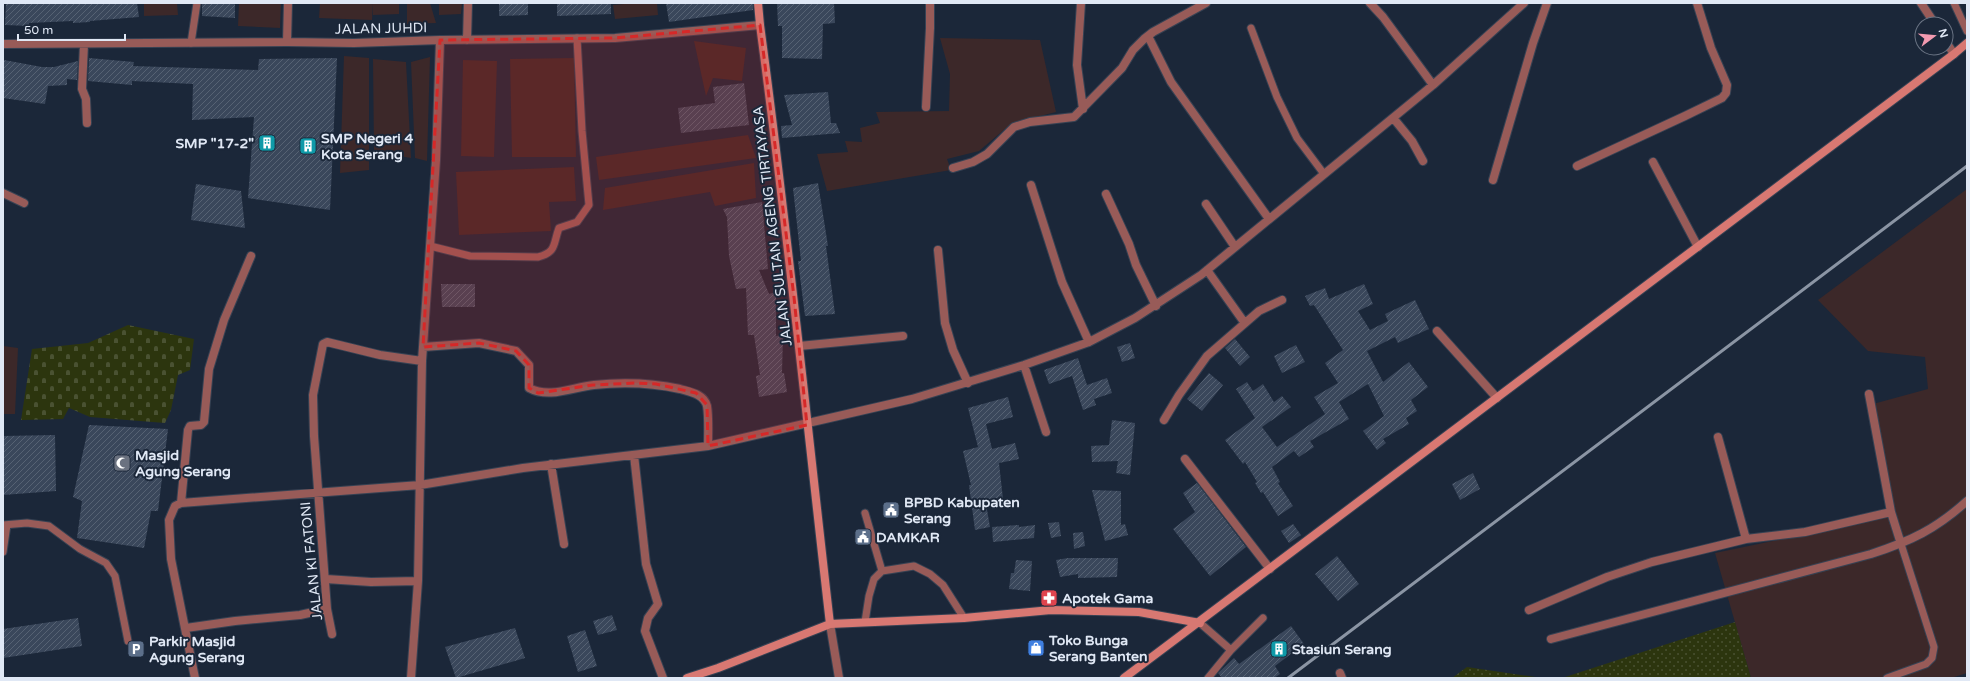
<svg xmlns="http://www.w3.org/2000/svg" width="1970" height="681" viewBox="0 0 1970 681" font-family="'Varela Round',sans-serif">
<defs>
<pattern id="grass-dots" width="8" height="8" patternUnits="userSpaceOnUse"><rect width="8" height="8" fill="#2c350e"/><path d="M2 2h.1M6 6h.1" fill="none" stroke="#4a5232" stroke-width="1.8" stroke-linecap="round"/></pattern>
<pattern id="cemetery-stones" width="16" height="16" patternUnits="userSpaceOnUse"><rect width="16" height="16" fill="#2c350e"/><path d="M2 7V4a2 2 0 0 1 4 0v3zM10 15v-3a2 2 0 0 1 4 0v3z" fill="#4a5232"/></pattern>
<pattern id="building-hatch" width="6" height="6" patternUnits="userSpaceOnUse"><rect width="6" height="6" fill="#3a475b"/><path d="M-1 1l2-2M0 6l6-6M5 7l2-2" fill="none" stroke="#566273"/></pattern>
</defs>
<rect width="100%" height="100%" fill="#1b2739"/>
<path fill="#3c2829" d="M144,3H177L178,15L144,16Z
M239,3H281L280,28L238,26Z
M320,3H399V14L373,15V3L372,20L319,18Z
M407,3H430L436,23L407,24Z
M439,3H462L461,14L439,15Z
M634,3H657L658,15L615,19L613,5Z
M940,38L1040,40L1056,112L1012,123L979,151L947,159L951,170L827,191L817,154L848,152L845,141L862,142L860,128L880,123L876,112L949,111L950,74Z
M694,41L746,48L742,81L713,78L706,96Z
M344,56L369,58V170L340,173Z
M430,57L427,161L415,158L411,62Z
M574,58L576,157H512L510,59Z
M373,59L406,62L411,158L374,152Z
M463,60L497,61L494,157L461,156Z
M748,135L756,158L599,180L596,157Z
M754,163L756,198L715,206L710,192L603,210L605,188Z
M574,167L576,201L549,202L551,231L459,235L456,172Z
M1967,189V673L1951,678H1751L1715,553L1893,516L1873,404L1928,389L1925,357L1868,351L1818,300Z
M3,346L18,348L15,414H3Z"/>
<path fill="url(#grass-dots)" d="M1735,622L1751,678H1562Z
M1467,667L1542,678H1452Z"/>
<path fill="url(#cemetery-stones)" d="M128,325L194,339L190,370L178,375L171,410L165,423L90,417L69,408L63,419L21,420L32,349L88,343Z"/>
<path fill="url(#building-hatch)" d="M6,3H137L139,17L90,21V22L73,23V21L29,23V26L5,25Z
M202,3H235V18L202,16Z
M499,3H528V15L499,16Z
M557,3H611V14L557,16Z
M666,3H753V10L669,22Z
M777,3H834L835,23L823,24L822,59L782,58V26H778Z
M89,58L134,62L133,66L258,70L259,59L337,58L330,210L248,198L254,117L192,120L193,84L132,81V85L88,81Z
M4,60L42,67H54L78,61L77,80L67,79V85L48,86L45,104L3,98Z
M744,83L749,125L681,133L678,108L715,103L713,87Z
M828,92L831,123H836L840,133L782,138L781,126L792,125L784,95Z
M818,183L828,246H826L835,314L805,316L798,261H801L793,188Z
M196,184L241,191L245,228L191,220Z
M762,202L768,269L759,270L769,294L776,292V336L783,335L782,373H784L787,392L759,397L756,376L760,375L754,335H748L746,288L736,289L729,256L727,217L723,209Z
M441,284H475V307H442Z
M1364,284L1373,304L1358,311L1370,330L1388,321L1385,314L1415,300L1429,329L1398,343L1395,337L1367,351L1383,382L1409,362L1428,387L1411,400L1417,411L1406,418L1409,424L1383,439L1386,443L1377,450L1363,431L1384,416L1368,384L1339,402L1349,419L1310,441L1314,447L1299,457L1294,451L1272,467L1280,482L1278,483L1293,506L1278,516L1263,492L1261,493L1255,483L1257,482L1245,462L1243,464L1225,440L1255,418L1236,389L1247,382L1253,391L1263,384L1274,402L1282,396L1291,407L1262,427L1277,447L1325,414L1314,397L1338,383L1325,363L1343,350L1314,305L1310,306L1305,296L1325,288L1329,299Z
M1235,339L1250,357L1240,366L1225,348Z
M1130,343L1135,358L1122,362L1117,347Z
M1296,345L1305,362L1282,373L1274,356Z
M1078,358L1087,385L1107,378L1112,393L1094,399L1096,405L1083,410L1072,376L1049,384L1044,370Z
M1209,373L1223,385L1202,411L1187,399Z
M1008,397L1013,417L986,424L992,449L1015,443L1019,459L999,463L1003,499L990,500V503L986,504L990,527L975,530L969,485H971L963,451L978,447L968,408Z
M1112,420L1135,423L1130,475L1116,473L1118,461L1092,462L1091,446L1109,445Z
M89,425L168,429L158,511H151L144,548L77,538L82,501L73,497Z
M55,435L56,491L3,495V436Z
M1473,473L1480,489L1460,500L1452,484Z
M1197,483L1246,547L1210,576L1173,529L1195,512L1183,493Z
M1092,490L1121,491V525L1125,524L1128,535L1105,541Z
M1059,522L1061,536L1051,538L1048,523Z
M1293,524L1301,535L1289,543L1281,531Z
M1019,525V527L1035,525L1034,538L993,542L992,527Z
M1083,532L1085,546L1074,549L1073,533Z
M1337,556L1359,584L1338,601L1315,574Z
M1068,558H1118L1117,577L1078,578V574L1060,577L1056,560Z
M1016,560L1032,561L1030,591L1009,589L1011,573H1014Z
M1042,592H1056V604H1042Z
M612,615L617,630L598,635L593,621Z
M78,618L82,646L3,658V629Z
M1291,626L1304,644L1275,666L1280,674L1274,678H1222L1218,673L1234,658L1239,664Z
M515,628L525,658L456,678L445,647Z
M585,630L597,666L578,672L567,636Z"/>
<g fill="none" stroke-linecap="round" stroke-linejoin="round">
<g stroke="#374253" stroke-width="9">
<path id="lane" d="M1954,3L1967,31
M1251,28L1277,97L1297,138L1324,174
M191,43L197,3
M430,246L470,256L538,257C557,252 553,244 559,228L577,222L589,205L582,131L577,38
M865,513L882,571
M3,525L27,523L49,526L80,549L106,563L115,576L128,641
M3,552L7,525
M865,622L869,596L874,579L882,571L914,566L930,574L943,585L964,618
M1200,623L1231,650L1263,618
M1208,678L1231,650
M1887,678L1926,664L1932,658L1934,647L1901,544"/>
</g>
<g stroke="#374253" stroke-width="10">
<path id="street" d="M1081,3L1077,65L1083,109
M1370,3L1383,17L1433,85
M1921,3L1935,24
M1148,36L1171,82L1269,219
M467,40L468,3
M287,42L288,3
M1946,42L1954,54
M3,44L287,42L354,43L440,40L615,38L760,25
M84,44L82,89L86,99L87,123
M926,107L930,28V3
M1394,119L1412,141L1423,161
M1653,162L1698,247
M1577,166L1685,116L1722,98L1726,93L1727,85L1711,48L1697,3
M953,168L973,162L987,154L1014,127L1030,122L1074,117L1122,68L1133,50L1144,39L1153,32L1206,3
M1493,180L1533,43L1547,3
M1031,185L1062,282L1089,342
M3,193L24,203
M1106,194L1129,244L1136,265L1156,306
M1206,204L1235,247
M938,250L945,323L953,350L968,383
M1207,270L1244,322
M1437,331L1497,398
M799,346L903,336
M423,347L479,343L516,351L529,365V388C549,399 573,387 594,385C623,382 652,383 680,389C690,392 704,394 707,406C709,419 708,434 708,446
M1024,365L1046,432
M1164,420L1179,395L1207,356L1259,311L1282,300
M1718,437L1746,539
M634,455L646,564L658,604L648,618L645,631L663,678
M1185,459L1270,569
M551,464L564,544
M181,503L188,430L190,426L201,425L204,422L209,369L224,320L251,256
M1891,512L1901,544
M326,579L371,582L418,581
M1529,610L1607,577L1652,562L1746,539L1805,532L1891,512L1869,394
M830,624L839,678
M186,628L235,621L300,615L327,609
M332,634L327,609L314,436L313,395L323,344L327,342L380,355L422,361
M1551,639L1871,554C1911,541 1936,529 1967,501
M1340,673L1342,678
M195,678L171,559L169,520L175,506L181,503L420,485L523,468L708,446L912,399L1024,365L1089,342L1135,318L1201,275L1433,85L1524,3
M411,678L418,581L422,361L436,160L440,40"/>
</g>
<g stroke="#374253" stroke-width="10">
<path id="secondary" d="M758,3L760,25C787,224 807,424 830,624
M687,678L718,668L830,624L964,618L1051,610L1139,612L1200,623
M1124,678L1954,54L1967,43"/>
</g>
<use href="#lane" stroke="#985b58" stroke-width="7"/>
<use href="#street" stroke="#985b58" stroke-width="8"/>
<use href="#secondary" stroke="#d87872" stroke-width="8"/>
<path stroke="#8b95a4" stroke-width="3" d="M1288,678L1967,166"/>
</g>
<path fill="#d62828" fill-opacity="0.2" stroke="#d62828" stroke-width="3" stroke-dasharray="8 5" stroke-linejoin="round" d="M760,25L794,297L807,425L708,446L707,405L696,393L656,384L635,383L593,385L538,393L529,388V365L516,351L479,343L423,347L440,40L615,38Z"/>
<defs>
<g id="building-square" transform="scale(0.9)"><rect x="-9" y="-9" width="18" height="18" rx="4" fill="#0f9aa8" stroke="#1b2739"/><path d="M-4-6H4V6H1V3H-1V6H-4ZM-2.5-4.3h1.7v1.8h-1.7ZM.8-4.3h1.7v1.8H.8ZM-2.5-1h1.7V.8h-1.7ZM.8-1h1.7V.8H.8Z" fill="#fff"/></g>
<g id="mosque-square" transform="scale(0.9)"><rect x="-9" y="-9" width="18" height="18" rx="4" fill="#6b7280" stroke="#1b2739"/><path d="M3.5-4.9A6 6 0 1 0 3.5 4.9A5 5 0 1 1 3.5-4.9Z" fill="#fff"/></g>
<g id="civic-square" transform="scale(0.9)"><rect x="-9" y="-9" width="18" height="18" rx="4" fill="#5c6f8a" stroke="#1b2739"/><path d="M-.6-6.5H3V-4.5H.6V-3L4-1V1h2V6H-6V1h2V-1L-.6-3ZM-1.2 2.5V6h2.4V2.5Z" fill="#fff"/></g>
<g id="pharmacy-square" transform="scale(0.9)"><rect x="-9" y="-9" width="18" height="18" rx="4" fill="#e0444e" stroke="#1b2739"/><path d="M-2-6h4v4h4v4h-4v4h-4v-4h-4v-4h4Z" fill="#fff"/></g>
<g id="shop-square" transform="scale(0.9)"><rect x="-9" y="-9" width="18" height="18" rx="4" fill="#3f7fe0" stroke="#1b2739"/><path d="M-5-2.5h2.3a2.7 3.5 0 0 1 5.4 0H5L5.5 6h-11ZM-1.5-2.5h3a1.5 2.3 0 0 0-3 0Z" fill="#fff"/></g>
<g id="parking-square" transform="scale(0.9)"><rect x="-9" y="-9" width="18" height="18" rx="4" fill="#5c6f8a" stroke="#1b2739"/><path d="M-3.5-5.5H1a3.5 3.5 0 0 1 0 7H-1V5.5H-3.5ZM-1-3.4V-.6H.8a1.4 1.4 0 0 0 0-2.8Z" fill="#fff"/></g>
</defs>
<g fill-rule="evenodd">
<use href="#building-square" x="267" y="143"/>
<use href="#building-square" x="308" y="146"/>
<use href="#mosque-square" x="122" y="463"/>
<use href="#civic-square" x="891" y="510"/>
<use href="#civic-square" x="863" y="537"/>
<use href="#pharmacy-square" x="1049" y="598"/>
<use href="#shop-square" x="1036" y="648"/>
<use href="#parking-square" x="136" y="649"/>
<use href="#building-square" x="1279" y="649"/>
</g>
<g text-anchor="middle" stroke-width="4" stroke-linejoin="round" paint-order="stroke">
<g font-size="14" fill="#e0e8f5" stroke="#1b2739">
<text transform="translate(381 28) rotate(-1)" y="5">JALAN JUHDI</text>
<text transform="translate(772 226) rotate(-97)" y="5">JALAN SULTAN AGENG TIRTAYASA</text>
<text transform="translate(311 561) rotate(-96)" y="5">JALAN KI FATONI</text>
</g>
<g font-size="14" font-weight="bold" fill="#e0e8f5" stroke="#1b2739" text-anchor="start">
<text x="321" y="143">SMP Negeri 4<tspan x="321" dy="16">Kota Serang</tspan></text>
<text x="254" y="148" text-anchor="end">SMP "17-2"</text>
<text x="135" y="460">Masjid<tspan x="135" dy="16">Agung Serang</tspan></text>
<text x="904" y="507">BPBD Kabupaten<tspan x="904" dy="16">Serang</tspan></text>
<text x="876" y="542">DAMKAR</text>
<text x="1062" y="603">Apotek Gama</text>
<text x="1049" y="645">Toko Bunga<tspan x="1049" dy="16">Serang Banten</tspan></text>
<text x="149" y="646">Parkir Masjid<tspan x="149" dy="16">Agung Serang</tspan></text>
<text x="1292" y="654">Stasiun Serang</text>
</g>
</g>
<rect width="1970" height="681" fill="none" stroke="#e0e8f5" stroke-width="8"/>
<g transform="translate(1934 36) rotate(74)"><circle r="19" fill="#1b2739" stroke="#6a7484"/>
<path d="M0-3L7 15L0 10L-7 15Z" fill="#f29ab0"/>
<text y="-6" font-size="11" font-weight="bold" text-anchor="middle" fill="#e0e8f5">N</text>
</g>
<path d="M18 34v6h107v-6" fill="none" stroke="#e0e8f5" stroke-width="2"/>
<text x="24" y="34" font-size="12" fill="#e0e8f5" stroke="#1b2739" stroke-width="3" paint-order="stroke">50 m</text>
</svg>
